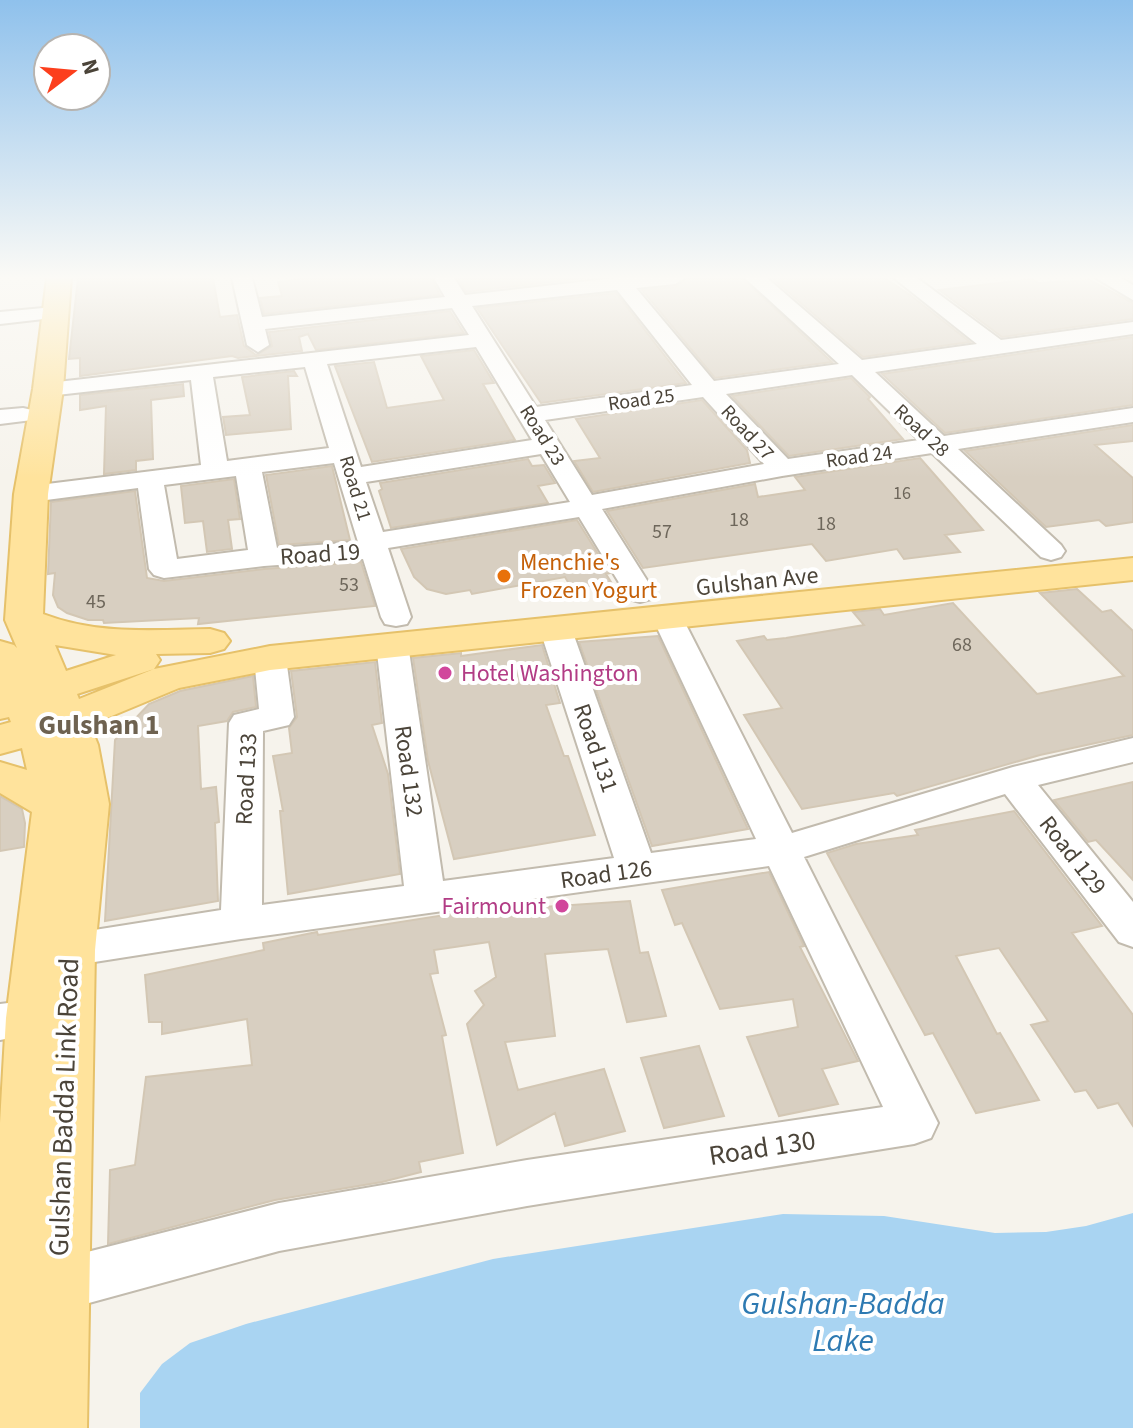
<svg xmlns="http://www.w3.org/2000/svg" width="1133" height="1428" viewBox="0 0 1133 1428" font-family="'Source Sans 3',sans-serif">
<rect width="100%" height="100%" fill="#f6f3ec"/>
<path fill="#a9d4f2" d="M1133,1213V1428H140V1393L162,1364L190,1343L246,1324L493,1259L783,1214L884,1216L995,1233L1046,1232L1086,1226Z"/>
<path fill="#d8cfc1" stroke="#d3c7b4" stroke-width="2" d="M78,278H213L220,317L237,315L244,346L256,355L272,346L269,332L450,311L464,333L316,350L308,334L299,337L302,351L238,358L232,356L80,376V358L69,359Z
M307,278H431L440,295L264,314L260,298L282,296L278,282Z
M458,278H584L466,292Z
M688,278H742L832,362L715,378L642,290L675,287Z
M772,278H884L909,294L970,342L863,357Z
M1032,279L1038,283L1090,280L1133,303V319L1002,337L939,290Z
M616,293L686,383L541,403L477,308Z
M1133,337V405L945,433L882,374Z
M474,350L494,383L483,384L515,440L372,462L335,366L374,362L387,408L444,400L421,356Z
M294,371L297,376H288L291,429L226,435L223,417L250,415L242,377Z
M851,378L870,397L868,399L903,439L789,456L732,396Z
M183,384L184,396L151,400L153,459L136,461V470L104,474L106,406L80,410V395Z
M702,400L747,450L750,463L593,492L574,461L600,458L576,419Z
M1133,425V441L1095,445L1133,478V522L1106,526L1099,520L1046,527L965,451Z
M920,458L983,530L945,535L960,552L904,559L897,549L826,561L812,544L643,568L607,511L755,484L758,497L805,490L795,477Z
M528,459L532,466L544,465L555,483L538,486L548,503L391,528L379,491L382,489L380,483Z
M332,466L350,540L279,545L266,475Z
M234,479L240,519L228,520L232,549L207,552L203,521L185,523L181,486Z
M135,491L147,578L164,581L264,569L361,562L375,606L198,624L199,618L104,623L103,620H88L67,613L58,607L53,595L55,573L48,574L51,502Z
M577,520L610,573L606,574L611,582L572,589L565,577L472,594L470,590L446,594L427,589L414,577L401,549Z
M1077,589L1102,612L1111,610L1133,631V735L1040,755L897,796L894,793L802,809L744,715L782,708L737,641L764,636L767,640L786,638L864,625L853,612L880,609L884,615L953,603L1037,694L1124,676L1040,593Z
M658,636L748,829L652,846L579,642Z
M542,645L560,703L546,705L564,756H568L595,835L454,859L428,761L413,658L461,653V656Z
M375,662L382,723L372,725L388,774L400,874L288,894L280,811H283L273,756L292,753L289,728L297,717L291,671Z
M253,676L256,707L233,712L227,721L198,726L201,789L216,787L219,822L215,823L218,901L105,921L115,740L149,704L180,691Z
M1133,782V880L1096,840L1088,842L1054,800Z
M0,796L22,809L25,823L24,847L0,851Z
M1014,811L1102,926L1072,933L1133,1015V1126L1118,1103L1098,1108L1086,1090L1075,1092L1031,1025L1048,1021L999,948L956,956L997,1034L1000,1033L1039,1100L976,1113L933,1033L925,1035L827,853L856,844L918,835L915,830Z
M769,872L804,946L800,947L858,1061L822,1069L838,1104L779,1116L747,1037L798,1027L793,999L720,1009L682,923L675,925L662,890Z
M630,901L640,953L648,952L666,1016L627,1022L608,949L545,954L555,1036L505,1042L518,1090L604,1069L625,1131L565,1146L555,1113L497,1145L467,1024L484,1005L475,991L496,977L489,942L434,950L438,973L430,974L446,1035L442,1036L463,1153L419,1162L421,1172L382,1182L275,1200L108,1244L110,1170L135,1165L146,1077L252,1065L247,1019L162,1034V1022H149L145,975L264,950L263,943L317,932L318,935L527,902L528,908Z
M699,1046L724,1116L664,1128L641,1058Z"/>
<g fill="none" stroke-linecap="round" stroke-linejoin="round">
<g stroke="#c2bbae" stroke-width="4">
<path id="minor" d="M232,278H252L262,317L445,297L434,278H454L465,295L615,278H685L675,284L636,288L714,381L839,364L745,278H767L862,360L977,344L894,278H917L1001,340L1133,322V334L875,372L944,436L1133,408V422L958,449L1061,545L1065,551L1061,557L1051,560L1041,557L932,453L782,476L602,509L655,593L651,599L640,602L629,599L579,517L388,548L411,617L407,624L396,626L385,624L381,617L363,559L264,566L164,578L154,575L149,569L138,488L31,502L21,500L18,494L21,488L31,486L201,465L191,380L48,396L40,394L36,389L40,384L469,335L452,308L265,329L269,345L258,352L247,345ZM617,290L692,385L536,407L472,306ZM476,347L532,440L361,467L327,364ZM305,367L329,448L227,461L213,377ZM852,375L919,440L788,459L726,394ZM703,397L764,464L592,495L545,420ZM541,454L570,502L383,532L366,482ZM334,463L358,542L277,548L262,472ZM236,476L248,550L177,559L164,485Z
M1096,278H1121L1133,285V300Z
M54,307L65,313L61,317L0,324V312Z
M23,408L32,410L35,415L32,420L0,424V410Z
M666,606L677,608L681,615L792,833L1013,767L1133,738V762L1038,785L1133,902V947L1119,942L1005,794L804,857L938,1123L931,1138L914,1144L527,1206L279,1251L56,1312L37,1304L30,1286L37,1268L56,1260L279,1203L527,1160L883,1107L769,866L241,939L69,966L54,962L48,950L54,938L69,934L221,910L229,723L234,715L259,709L254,658L259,651L270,648L281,651L286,658L294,717L289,725L263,731L262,905L404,886L376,644L381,637L392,634L403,637L408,644L443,881L614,858L539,627L544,620L555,618L566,620L571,627L651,853L756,839L651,615L655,608Z
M33,1000L48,1005L55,1018L48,1031L0,1040V1004Z"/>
</g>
<g stroke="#e6c16a" stroke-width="4">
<path id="major" d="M47,278H71L63,389L48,494L43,614C98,635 152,630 210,629L224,633L230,641L224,649L210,653L156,654L160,660L154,669L77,694L79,699L154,669L270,646L1133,558V580L270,670L179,688L90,725L98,745L109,804L95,950L87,1428H0V1123L6,1018L32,812L0,793V762L27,770L22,748L0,754V725L11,722L9,717L0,719V641L14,645L17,648L5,620L14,494L33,389ZM55,645L116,655L66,671Z"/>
</g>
<use href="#minor" fill="#fff" fill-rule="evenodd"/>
<use href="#major" fill="#ffe39c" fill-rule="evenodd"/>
</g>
<linearGradient id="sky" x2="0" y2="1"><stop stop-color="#8fc1ec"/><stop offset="0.58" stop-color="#fbfaf6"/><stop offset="1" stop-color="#fbfaf6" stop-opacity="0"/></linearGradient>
<rect width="1133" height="478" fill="url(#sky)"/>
<circle fill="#e8710a" stroke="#fff" stroke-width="3" cx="504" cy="576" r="8"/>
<g fill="#d1479c" stroke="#fff" stroke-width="3">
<circle cx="445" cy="673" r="8"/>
<circle cx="562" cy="906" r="8"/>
</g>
<g text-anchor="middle" stroke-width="8" stroke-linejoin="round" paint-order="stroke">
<g font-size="18" fill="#6e675b">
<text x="902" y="499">16</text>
</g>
<g font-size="20" fill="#4b4439" stroke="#fff">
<text transform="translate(641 399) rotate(-8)" y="7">Road 25</text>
<text transform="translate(922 430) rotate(43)" y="7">Road 28</text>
<text transform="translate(748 432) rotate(47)" y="7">Road 27</text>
<text transform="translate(543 435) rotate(58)" y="7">Road 23</text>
<text transform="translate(859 456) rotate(-8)" y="7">Road 24</text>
<text transform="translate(356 488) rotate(73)" y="7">Road 21</text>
</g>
<g font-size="20" fill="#6e675b">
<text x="739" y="526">18</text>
<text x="826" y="530">18</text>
<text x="662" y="538">57</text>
<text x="349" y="591">53</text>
<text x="96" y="608">45</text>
<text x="962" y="651">68</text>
</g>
<g font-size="24" fill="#4b4439" stroke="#fff">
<text transform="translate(320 554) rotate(-4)" y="8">Road 19</text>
<text transform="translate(757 581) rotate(-6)" y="8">Gulshan Ave</text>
<text transform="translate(596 748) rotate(71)" y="8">Road 131</text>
<text transform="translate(409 771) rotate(82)" y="8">Road 132</text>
<text transform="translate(246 779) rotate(-87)" y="8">Road 133</text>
<text transform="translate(1073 855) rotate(52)" y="8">Road 129</text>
<text transform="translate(606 874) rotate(-8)" y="8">Road 126</text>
</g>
<g font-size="24" fill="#c56008" stroke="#fff" text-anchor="start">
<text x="520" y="570">Menchie's<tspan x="520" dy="28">Frozen Yogurt</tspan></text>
</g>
<g font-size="24" fill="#b23c85" stroke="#fff" text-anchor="start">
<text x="461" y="681">Hotel Washington</text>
<text x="546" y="914" text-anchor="end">Fairmount</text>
</g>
<g font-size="28" font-weight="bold" fill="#6e6250" stroke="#fff">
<text x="99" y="734">Gulshan 1</text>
</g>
<g font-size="28" fill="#4b4439" stroke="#fff">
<text transform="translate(63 1107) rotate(-88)" y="10">Gulshan Badda Link Road</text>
<text transform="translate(762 1147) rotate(-9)" y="10">Road 130</text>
</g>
<g font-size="32" font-style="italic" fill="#2e7ab2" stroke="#fff">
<text x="843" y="1314">Gulshan-Badda<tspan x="843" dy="37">Lake</tspan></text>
</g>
</g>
<g transform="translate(72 72) rotate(74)"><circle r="38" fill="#ffffff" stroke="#b7b4b0" stroke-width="2"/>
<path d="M0-6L14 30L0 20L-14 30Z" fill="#fc3f1d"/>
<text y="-12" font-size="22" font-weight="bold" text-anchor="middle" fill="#4b4439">N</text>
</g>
</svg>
